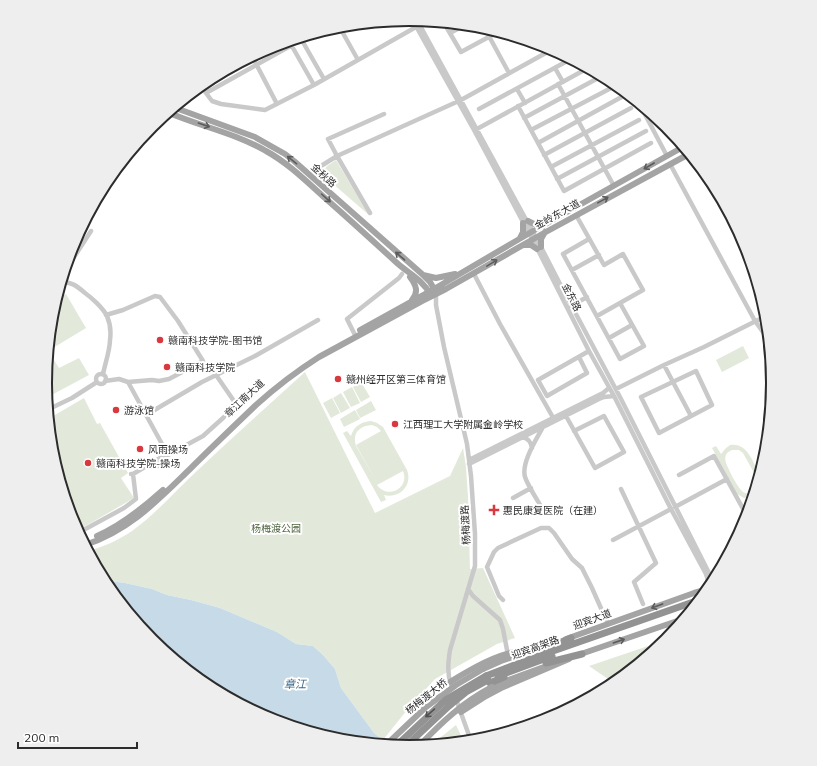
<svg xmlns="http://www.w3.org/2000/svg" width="817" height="766" viewBox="0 0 817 766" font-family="Mulish,'Noto Sans SC',sans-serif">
<rect width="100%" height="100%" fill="#fff"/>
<path fill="#e2e9da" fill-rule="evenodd" d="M336,160L369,215L325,177L323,172L327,166Z
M66,294L86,328L48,351L52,312L55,300Z
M743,346L749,358L722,372L716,360Z
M52,357L59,368L79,358L89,375L46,398L45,383L47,359Z
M305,372L375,513L450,476L463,448L466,467L468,497L470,569L483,568L515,638L497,644L435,679L407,710L383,740L374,733L341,688L335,669L323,655L313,646L296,644L277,632L220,608L191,600L167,595L152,589L125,583L103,580L88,551C103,547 119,540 132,531C157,513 177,489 199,469C234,436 270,404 305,372Z
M361,382L370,397L361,402L353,387Z
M352,387L360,403L351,407L343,392Z
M341,393L350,408L341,413L333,398Z
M84,398L97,424L100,423L128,473L121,478L134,498L77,531L72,522L51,454L48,419Z
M332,398L340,413L331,418L323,403Z
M371,401L376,410L360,418L356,410Z
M355,410L360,419L344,427L340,419Z
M371,421L377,423L383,427L407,470C413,486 399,499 384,495L386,500L381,502L343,433L347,431L351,436C354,426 361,422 371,421ZM372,425L377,427L381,431L356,445L376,481L356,446C352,433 359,426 372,425ZM403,471C410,488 388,500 377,485Z
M730,445C747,442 753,462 759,474L758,480L743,453L739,450H732C726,452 724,457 726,463C729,470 738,490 745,493C748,494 751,493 754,491L752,497L744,498L737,494L712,448L716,446L721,454L726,448Z
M666,640L614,683L589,666Z
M456,725L464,742L431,745Z"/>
<path fill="#c7dae8" d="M103,580L125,583L152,589L167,595L191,600L220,608L277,632L296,644L313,646L323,655L335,669L341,688L374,733L389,745L337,740L269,719L206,686L151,640L106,585Z"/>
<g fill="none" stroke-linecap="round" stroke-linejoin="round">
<path stroke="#c9c9c9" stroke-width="4.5" d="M412,19L474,130L538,250L589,351L614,396L671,509L706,574L710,587
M417,20L541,247L559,282L621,399L709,573L713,582
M444,23L461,52L498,32
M339,26L358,60
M484,27L509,73
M450,33L465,25
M300,37L324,79
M289,41L314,85
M252,56L277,104
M555,68L563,82L558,84L614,186
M201,85L206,93L312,34
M517,89L525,103
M206,93L212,101L221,104L265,110L314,85L416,27
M640,105L667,156
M518,106L564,191L651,143
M479,109L571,59
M524,118L602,76
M477,129L588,68
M531,130L615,86
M538,143L627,94
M544,155L631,108
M670,164L755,321L768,339
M551,167L639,120
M313,171L337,156L461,100L553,49
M557,179L646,131
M370,213L337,156L328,139L384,114
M576,215L604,265L623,254L643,290L620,303L644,346L620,359L563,254L589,239
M87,216L90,213
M65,267L67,268L66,282
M67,268L91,231
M572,270L599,255
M474,274L500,324L555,421
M60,283C71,281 77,286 85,293C92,298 103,308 107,316C110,323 111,333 110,340C110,350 105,364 103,374
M436,294V305L444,347L467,444L471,476L475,534V566L450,650C448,663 447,673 451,685
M571,306L587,297
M597,316L620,303
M356,337L347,319L399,278L402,274
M609,338L632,325
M579,357L587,373L547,396L538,380L589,351
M664,365L691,416
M696,371L712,405L659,433L641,397Z
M96 379a5 5 0 1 1 10 0a5 5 0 1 1-10 0Z
M105,381L119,379L128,382L152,380L159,381L169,379L203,361L178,321L160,297L155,296L123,310L106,315
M128,382L168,455L203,436L223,418L236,404L216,375
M616,389L664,365L704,347L766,316
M47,410L72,398L97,382
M146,415L202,382L255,356L318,320
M566,416L595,468L624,452L604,416L574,431
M543,427C536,440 521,463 525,477C528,486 538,501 543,510
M523,437C529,439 531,442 532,448
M469,460L603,393L609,388
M469,464L599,399L604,397L614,396
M158,466L165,456
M131,474H133L167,454
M679,475L714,456L747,516
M621,489L656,563L634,582L643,604
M513,498L531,488
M675,507L727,479
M78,533L124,508L136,499L133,474
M613,540L671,509
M468,589L473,596L500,620L503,629L507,650
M503,600L499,596L487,567L494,552L498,548L541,528H549L554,533L572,559L582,568L592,588L608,624
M456,699L471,741"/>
<path stroke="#a4a4a4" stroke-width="6" d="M173,107L255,137L285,154L294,161L422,274L430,282L436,292
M167,112C199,126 235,133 266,151C288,163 306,181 325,198C349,219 373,241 397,263C408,273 423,280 430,294
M528,221L536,225L543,226
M520,238L523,232V223
M523,245H531L537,249
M541,247V239L545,232
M423,275L436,278L455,274
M410,277C416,285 419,292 412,300
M360,330L434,289L533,231L683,147
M97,536C122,525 143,508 163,490
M85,545C130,530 157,501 190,469C212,447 234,426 256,405C276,387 297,371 319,357L422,301L446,289L544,233L689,154
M566,639L694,593L708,589
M578,655L683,619
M483,669L501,661L550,644
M450,682C466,672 500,652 518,652
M492,687L506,681L552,664
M461,712L486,696L501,688L569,659"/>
<path stroke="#939393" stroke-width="7" d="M545,649L571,638
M546,663L582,654
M486,676L533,658L699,600
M498,676L552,656
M490,683L504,677
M405,747L450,705"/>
<path stroke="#a4a4a4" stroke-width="6" d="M386,745L426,707L456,685L483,669
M419,746C442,722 462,703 492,687"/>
<path stroke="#939393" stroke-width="7" d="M450,705L466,692L488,680
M396,746L440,705L447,699L486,676"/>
</g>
<defs><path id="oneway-shaft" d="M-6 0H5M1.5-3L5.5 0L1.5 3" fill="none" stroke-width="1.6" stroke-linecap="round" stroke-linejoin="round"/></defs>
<g stroke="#5c5c5c">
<use href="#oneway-shaft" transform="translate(204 125) rotate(19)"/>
<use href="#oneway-shaft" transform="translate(292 160) rotate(-141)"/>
<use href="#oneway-shaft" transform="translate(649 166) rotate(150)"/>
<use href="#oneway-shaft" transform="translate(326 198) rotate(42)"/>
<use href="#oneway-shaft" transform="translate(603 200) rotate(-29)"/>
<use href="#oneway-shaft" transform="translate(400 256) rotate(-139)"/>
<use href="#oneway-shaft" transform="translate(492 263) rotate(-31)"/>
<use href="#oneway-shaft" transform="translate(657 606) rotate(160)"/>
<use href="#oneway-shaft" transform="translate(619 641) rotate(-19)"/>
</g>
<use stroke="#505050" href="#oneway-shaft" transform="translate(430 713) rotate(138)"/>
<g fill="#d9383f" stroke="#fff" stroke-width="1.5">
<circle cx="160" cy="340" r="4"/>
<circle cx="167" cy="367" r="4"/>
<circle cx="338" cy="379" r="4"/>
<circle cx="116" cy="410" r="4"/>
<circle cx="395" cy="424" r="4"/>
<circle cx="140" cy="449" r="4"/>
<circle cx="88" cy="463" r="4"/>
<path d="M492 504h4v4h4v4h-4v4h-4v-4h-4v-4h4z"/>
</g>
<g text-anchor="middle" stroke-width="4" stroke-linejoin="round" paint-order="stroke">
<g font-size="10" fill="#2c2c2c" stroke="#fff">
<text transform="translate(324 175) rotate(42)" y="4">金秋路</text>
<text transform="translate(557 214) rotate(-29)" y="4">金岭东大道</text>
<text transform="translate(572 297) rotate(63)" y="4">金东路</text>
<text transform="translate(244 398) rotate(-43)" y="4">章江南大道</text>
<text transform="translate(465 525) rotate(-93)" y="4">杨梅渡路</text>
<text transform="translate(592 619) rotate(-20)" y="4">迎宾大道</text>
<text transform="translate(535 647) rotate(-20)" y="4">迎宾高架路</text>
<text transform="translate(426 696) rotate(-39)" y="4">杨梅渡大桥</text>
</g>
<g font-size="10" fill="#2c2c2c" stroke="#fff" text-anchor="start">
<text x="168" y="344">赣南科技学院-图书馆</text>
<text x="175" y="371">赣南科技学院</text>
<text x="346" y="383">赣州经开区第三体育馆</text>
<text x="124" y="414">游泳馆</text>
<text x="403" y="428">江西理工大学附属金岭学校</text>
<text x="148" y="453">风雨操场</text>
<text x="96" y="467">赣南科技学院-操场</text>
<text x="503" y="514">惠民康复医院（在建）</text>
</g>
<g font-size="10" fill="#4e643d" stroke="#fff">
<text x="276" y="532">杨梅渡公园</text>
</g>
<g font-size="11" font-style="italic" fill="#406a88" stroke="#fff">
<text x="295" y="688">章江</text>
</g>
</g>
<path d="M0 0H817V766H0ZM52 383a357 357 0 1 1 714 0a357 357 0 1 1-714 0Z" fill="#eee" fill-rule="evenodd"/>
<path fill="none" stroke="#2c2c2c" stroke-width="2" d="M52 383a357 357 0 1 1 714 0a357 357 0 1 1-714 0Z"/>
<path d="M18 742v6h119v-6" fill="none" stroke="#2c2c2c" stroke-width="2"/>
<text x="24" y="742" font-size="12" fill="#2c2c2c" stroke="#ffffff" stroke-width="3" paint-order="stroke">200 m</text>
</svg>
